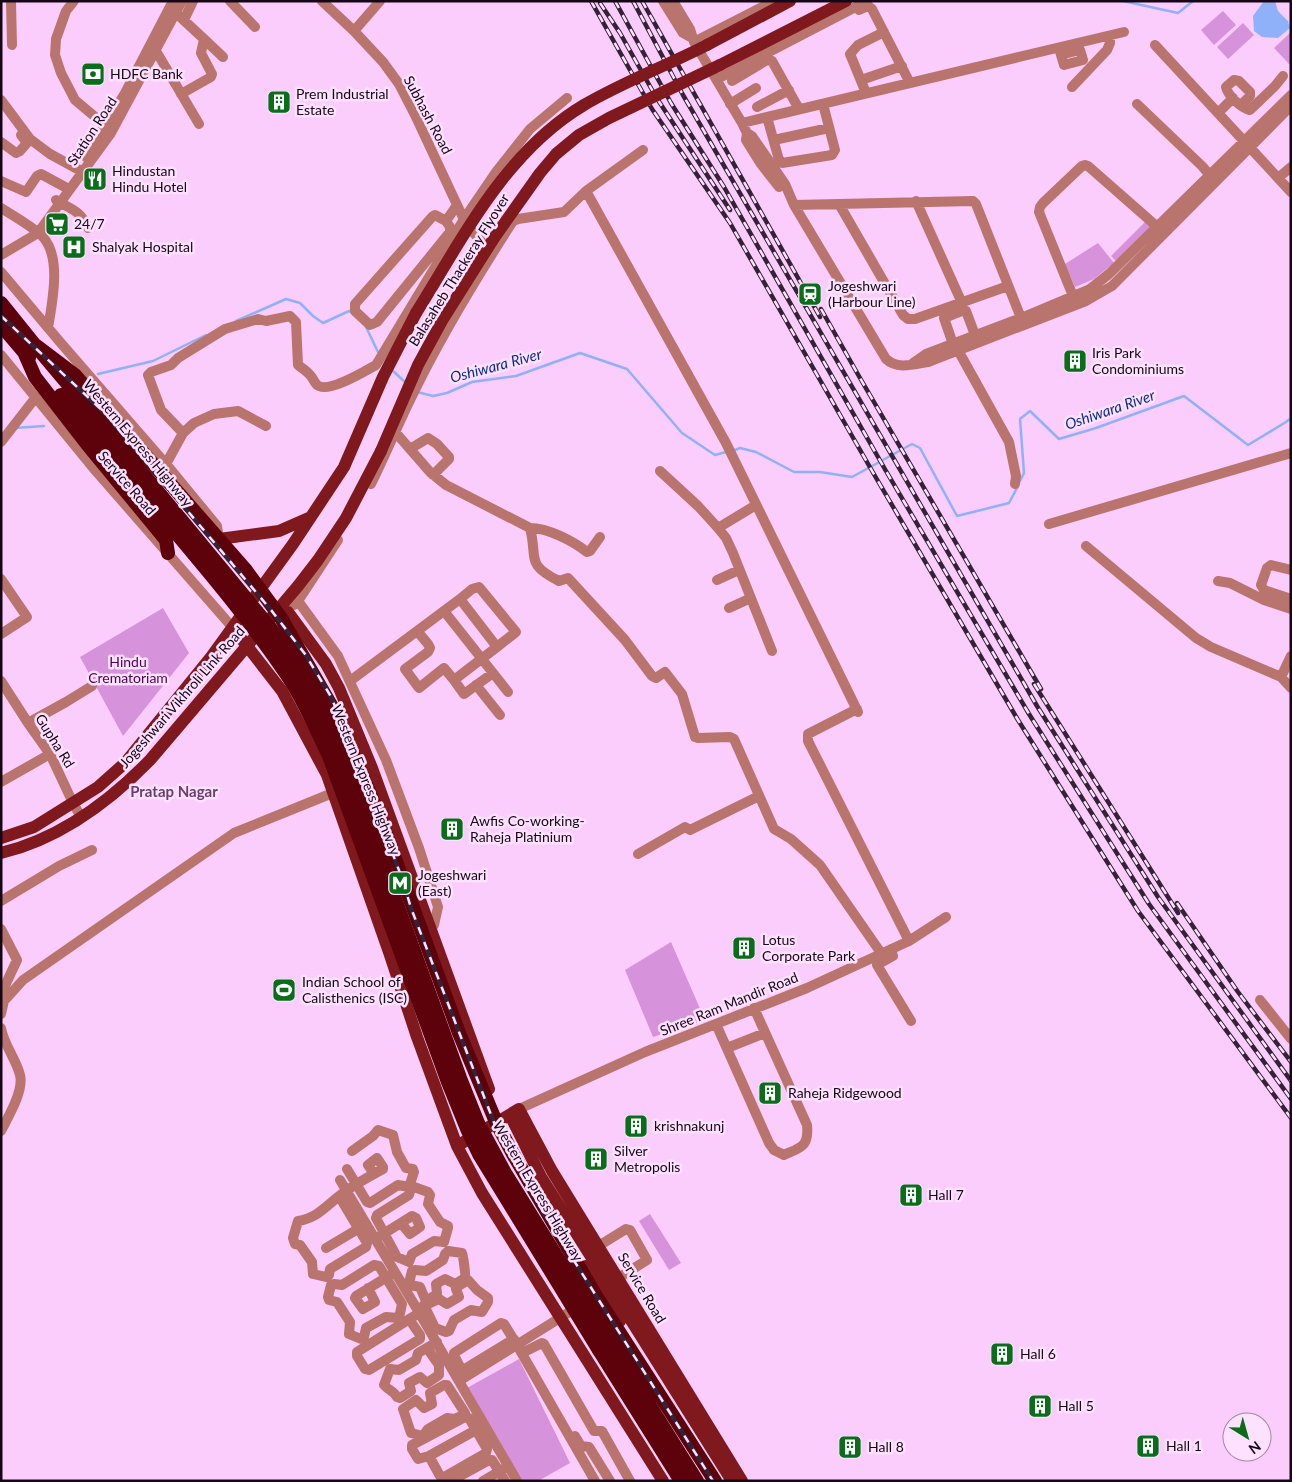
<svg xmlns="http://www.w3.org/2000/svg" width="1292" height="1482" viewBox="0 0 1292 1482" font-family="Lato,sans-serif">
<rect width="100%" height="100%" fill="#fbcdfd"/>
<path fill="#d692db" d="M1223,11L1236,25L1214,45L1201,30Z
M1243,23L1254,35L1228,59L1217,47Z
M1291,32V66L1274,48Z
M1146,221L1156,231L1121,266L1111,256Z
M1098,243L1114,263L1094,279L1075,287L1065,264Z
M163,608L189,653L123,736L80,657Z
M671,942L705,1020L653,1037L625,970Z
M650,1214L681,1263L669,1270L639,1221Z
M519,1359L570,1463L540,1480H521L467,1388Z"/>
<path fill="#8fb1fa" d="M1264,1H1275L1278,11L1288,21L1290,28L1278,38L1262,37L1254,31L1253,16Z"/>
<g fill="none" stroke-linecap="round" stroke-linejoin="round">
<path stroke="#8fb1fa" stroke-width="2.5" d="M1123,1L1178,13L1193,1
M236,321L286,299L300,303L313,316L323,323L349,311L352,313
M366,327L378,352
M392,370L406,383
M98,374L153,361L206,335
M417,392L433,396L447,393L472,382L516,376L580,353L627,369L682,433L715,455L726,452
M15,428L44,426
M732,451L740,448L756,452L794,472H820L852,477L912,444L920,448L957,516L1009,503L1018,486
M1020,481L1024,473L1020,419L1030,411L1059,439L1096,428L1184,396L1248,445L1286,422L1291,418"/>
<path stroke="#ba746e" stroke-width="10" d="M11,1L12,45
M74,1L66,11L56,39L55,55L61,73L75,100L106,126L109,131
M230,1L255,27
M322,1L354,31L383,62L399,84L415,115L466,224L492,254
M663,1L683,33L692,38
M673,1L690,29L694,42L742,123L747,133L746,140L761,164L779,187
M859,10L868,6L872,9L910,83
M176,13L204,39L201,53L212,74L211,77L181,94
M184,20L193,1
M354,31L380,1
M204,39L223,57
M694,42L774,1
M1155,45L1291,192
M1059,48L1064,65L1083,60L1080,50L1068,53
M156,51L199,124
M717,79L867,1
M861,80L902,66
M732,81L767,60L772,61L799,109
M1072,87L1107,50L1110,43V36
M866,93L850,54L858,45L884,32
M1,100L30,139L50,154L83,172
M730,104L756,88
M1137,104L1202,166L1213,179
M1241,105L1250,96V92L1239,81L1234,80L1226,87C1228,96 1241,108 1250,110L1275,86L1283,76
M757,107L789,90
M1218,113L1233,98
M767,117L779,160L782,163L832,155L835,150L823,104
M742,123L1124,32
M747,133L752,136L785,184L794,205L886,359C898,370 914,364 928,362L1086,301L1112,286L1291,106
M774,140L829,128
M1,142L16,153L20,151L27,143L21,135
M86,157L125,93L173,1
M1278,178L1291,167
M1,181L26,192L37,176L41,174L65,187
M586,191L643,150
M56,200C72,210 80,210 88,228
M916,201L962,303
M839,204L903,315L908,319H915L1008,286
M794,205L973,201L976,204L1021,318
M1,208C12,215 35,228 43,237C62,258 52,303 48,328
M446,221L435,215L432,217L355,304V311L370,325L377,322L450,232V227L446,221L457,205
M1,255L38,233L111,133L182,1
M1,272L60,342L166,464L217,526L219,539
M1075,301L1039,212L1040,207L1043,203L1082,166L1085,165L1088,166L1162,231
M953,344L944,318L964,310L966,311L975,335
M957,344L959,352L1009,442L1016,476L1015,484
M1,355L95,470L233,628
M913,363L926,354L1021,318L1090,289L1109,274L1291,95
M183,433L161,410L148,375L151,372L171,365L178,358L225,329L258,319L266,321L290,316L296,322L298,365C302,368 307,371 310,375C313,378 314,382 317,385C328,394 365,371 376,365L464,219L496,172L530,129L567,98
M396,433L430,472L446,485L530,528C538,559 525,564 559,581L568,578L625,640L652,676L656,678L665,672L682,694L695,737L698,738L730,737L734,739L774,829L791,839L820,865L881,953
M1,442L36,397
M410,449L428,438L437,444L449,457V459L433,475
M166,464L183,433L194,423L214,414L238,411L266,426
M660,471L698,506L718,528L756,505
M371,484C386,454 398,424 413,394C442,334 477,277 513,221L518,219L564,212L586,191L726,443L858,712
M1049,524L1291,453
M530,528C548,528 573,541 587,552L590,551L600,537
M718,528L726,538L733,553L772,651
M1086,546L1196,638L1211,647L1281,677L1291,688
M1291,570L1271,565L1267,568L1261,585L1264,590L1291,599
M1,579L27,617L1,634
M717,580L739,570
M1218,581L1230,583L1264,600L1291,609
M460,599L472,589L479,587L516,632L497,647
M298,601L338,540
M294,605L298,601L338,656L386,760L419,848L438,907L434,925L426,931
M729,608L751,598
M444,611L508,692
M1281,677L1291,656
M454,680L464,694L493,673
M1,681L28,723L50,754L73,803L81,817
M350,681L460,599L497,647L454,680L444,668L419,688L405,669L428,652L430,648L428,644L418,632
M476,685L500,715
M857,709L808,734V741L909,941
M28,723L66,702L92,686
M1,782L50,754
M638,854L685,827L690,830L759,796
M1,901L59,866L92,850
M1,929L17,960L1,994
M891,949L893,956L877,965L911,1021
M1260,1000L1291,1039
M1,1014L4,1001L23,980L234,833L340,790
M716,1024L769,1143L774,1150L784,1155C801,1147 809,1147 807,1125L754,1008
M1,1028C4,1045 16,1059 20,1075C24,1091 8,1117 1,1131
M727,1048L765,1033
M519,1109L645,1052L807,988L909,941L946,917
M347,1169L367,1202L370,1203L398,1185L409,1187L414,1172L413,1169L406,1168L397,1152L393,1135L378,1130L373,1136L352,1151
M340,1180L417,1309L517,1481
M414,1187L428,1192L430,1195L428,1204L440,1222L448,1226V1228L444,1242L434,1241L412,1254L409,1262L397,1257L376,1218L377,1215L409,1195L411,1188Z
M339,1196L367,1243L366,1247L330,1269L329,1275L326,1277L313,1274L312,1262L300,1245L295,1244L293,1238L298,1221C319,1218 328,1203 346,1191C357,1183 370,1176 383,1169V1167L377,1158L368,1165L374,1174
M380,1236L412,1216L416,1218L420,1227L410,1234L401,1223
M326,1248L363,1226
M592,1250L626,1229L630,1230L647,1260L612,1282
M374,1265L379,1266L402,1304L399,1318L386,1317L366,1328L364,1337L361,1339L349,1334L350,1322L337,1302L329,1300L328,1297L331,1285L334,1284L342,1285Z
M368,1288L375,1302L363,1309L355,1298L356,1296L392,1274
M426,1301L420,1287L410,1285L409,1283L412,1271L415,1270L426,1271L443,1260L445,1254L448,1251L462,1253C463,1255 466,1276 465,1278L455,1284L445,1279L436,1284L437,1294L428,1300
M417,1309L439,1299L447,1304L459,1297L456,1289L457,1287L468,1280L477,1290L488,1298V1302L482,1312L471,1310L454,1320L449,1331L446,1332L435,1328L424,1305
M409,1319L420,1335V1339L369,1370L365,1369L357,1356V1352L419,1313
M514,1339L463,1370L461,1369L454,1355V1353L501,1323L504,1324L517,1345L595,1481
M427,1348L439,1365V1375L427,1383L420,1377L409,1383L411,1391L400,1398L397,1397C393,1390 388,1390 384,1385L390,1369L399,1370L416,1360L418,1353L437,1342
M526,1351L542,1343L544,1344L594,1431H602L630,1481
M459,1381L579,1306
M461,1416L455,1419L447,1418L428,1429L423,1436L411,1433L403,1409L416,1400L424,1408L432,1404L430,1393L444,1385H447L465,1413
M575,1436L581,1446L589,1447L610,1481
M429,1456L440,1476L444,1477L486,1453L487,1449L469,1418L465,1417L412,1445V1449L418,1459L429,1456L476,1430L485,1426
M451,1481L489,1460H492L505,1481
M483,1481L505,1468"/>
<path stroke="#7f191d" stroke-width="12" d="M707,45L790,1
M720,65L846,1
M219,539L279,531L311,517
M288,612L326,664L339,688L372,768L489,1089
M233,628L282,691L327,775L390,955L417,1037L457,1146L482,1193L663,1481
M1,838L34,827L98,787L125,763L211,657L293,544L344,467L383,377L416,313
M1,853C59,839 109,802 150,760L298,586L318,560L346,518L381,451
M510,1115L541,1177L732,1481
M457,1146L519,1109L552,1171L742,1481
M586,1266L620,1321"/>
<path stroke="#5d020b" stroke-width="14" d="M1,303L34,344L136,465
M1,325L29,358
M34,344L75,375L245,569L281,618L336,714L379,815L459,1033L496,1122L513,1154L596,1296L715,1481
M24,352L35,377L87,444L166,540L168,553
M61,395L126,473
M610,1342L697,1481
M599,1350L681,1481"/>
<g stroke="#362237" stroke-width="4.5">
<path id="rail" d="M591,1L652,109L730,223L875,476L1018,720L1138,911L1291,1118
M615,1L671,103L724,187L886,471L1029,714L1149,904L1291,1099
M633,1L683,95L1037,706L1158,897L1291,1081
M642,1L820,317
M600,3L620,33L656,97L730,210
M821,309L860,378L1041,689
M1,316L106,414L271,610L305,654L330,695L349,738L403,881L411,908L495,1125L542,1210L713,1481
M1034,684L1178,913
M1177,903L1238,992L1291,1062"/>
</g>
<use href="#rail" stroke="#fde1fe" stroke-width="2.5" stroke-dasharray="8" stroke-linecap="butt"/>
<path stroke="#7f191d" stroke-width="12" d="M416,313C463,238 505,152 584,105C623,82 666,66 707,45
M381,451L418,365L443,319L494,238L540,173L556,154L579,135L609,118L720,65"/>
<path stroke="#5d020b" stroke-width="14" d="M136,465L272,630L299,669L323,713L351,777L460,1078L478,1123L505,1173L610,1342
M126,473C181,540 239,604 287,675C304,700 316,729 329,756L448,1082L468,1131L479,1154L599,1350"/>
</g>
<defs>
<g id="bank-square" transform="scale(1.25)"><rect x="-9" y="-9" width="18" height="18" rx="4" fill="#096d1a" stroke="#fde1fe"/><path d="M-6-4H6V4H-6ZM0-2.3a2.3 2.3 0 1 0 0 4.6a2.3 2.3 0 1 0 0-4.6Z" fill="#fff"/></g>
<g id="building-square" transform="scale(1.25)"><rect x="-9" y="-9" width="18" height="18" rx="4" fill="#096d1a" stroke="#fde1fe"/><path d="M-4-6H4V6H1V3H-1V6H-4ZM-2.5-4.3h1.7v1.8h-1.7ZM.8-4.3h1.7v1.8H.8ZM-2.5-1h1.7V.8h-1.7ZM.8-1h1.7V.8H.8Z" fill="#fff"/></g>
<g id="restaurant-square" transform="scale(1.25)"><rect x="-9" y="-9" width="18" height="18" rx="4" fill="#096d1a" stroke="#fde1fe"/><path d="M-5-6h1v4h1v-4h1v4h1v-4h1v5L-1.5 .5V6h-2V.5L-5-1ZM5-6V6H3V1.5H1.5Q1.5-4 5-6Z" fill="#fff"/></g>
<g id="supermarket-square" transform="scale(1.25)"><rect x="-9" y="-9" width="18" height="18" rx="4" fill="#096d1a" stroke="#fde1fe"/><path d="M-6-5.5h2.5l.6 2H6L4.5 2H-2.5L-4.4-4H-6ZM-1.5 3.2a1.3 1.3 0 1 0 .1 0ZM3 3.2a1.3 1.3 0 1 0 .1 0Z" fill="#fff"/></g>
<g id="hospital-square" transform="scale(1.25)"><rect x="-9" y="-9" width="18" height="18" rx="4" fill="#096d1a" stroke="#fde1fe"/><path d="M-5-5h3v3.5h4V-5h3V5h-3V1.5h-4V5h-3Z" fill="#fff"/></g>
<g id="station-square" transform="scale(1.25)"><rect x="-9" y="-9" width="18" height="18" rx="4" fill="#096d1a" stroke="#fde1fe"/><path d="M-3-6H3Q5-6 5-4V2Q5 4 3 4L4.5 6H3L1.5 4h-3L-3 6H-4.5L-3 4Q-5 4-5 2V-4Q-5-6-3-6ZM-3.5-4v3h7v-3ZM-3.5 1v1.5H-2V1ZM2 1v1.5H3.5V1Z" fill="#fff"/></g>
<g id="metro-square" transform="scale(1.25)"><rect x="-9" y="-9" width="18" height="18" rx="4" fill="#096d1a" stroke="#fde1fe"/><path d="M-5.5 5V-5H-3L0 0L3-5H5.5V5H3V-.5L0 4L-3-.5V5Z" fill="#fff"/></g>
<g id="stadium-square" transform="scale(1.25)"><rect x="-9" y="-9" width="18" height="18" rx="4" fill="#096d1a" stroke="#fde1fe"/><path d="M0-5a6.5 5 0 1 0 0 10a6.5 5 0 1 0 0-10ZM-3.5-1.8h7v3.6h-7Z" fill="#fff"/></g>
</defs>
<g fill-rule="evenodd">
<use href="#bank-square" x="93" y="74"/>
<use href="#building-square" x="279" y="102"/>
<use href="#restaurant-square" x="95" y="179"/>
<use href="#supermarket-square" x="57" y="224"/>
<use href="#hospital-square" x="74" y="247"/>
<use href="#station-square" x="810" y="294"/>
<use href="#building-square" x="1075" y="361"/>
<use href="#building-square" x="452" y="829"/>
<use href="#metro-square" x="400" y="883"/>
<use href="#building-square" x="744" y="948"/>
<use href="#stadium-square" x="284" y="990"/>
<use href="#building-square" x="770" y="1093"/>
<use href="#building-square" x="636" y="1126"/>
<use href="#building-square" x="596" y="1159"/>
<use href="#building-square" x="911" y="1195"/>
<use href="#building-square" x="1002" y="1354"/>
<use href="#building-square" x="1040" y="1406"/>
<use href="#building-square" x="1148" y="1446"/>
<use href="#building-square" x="850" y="1447"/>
</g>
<g text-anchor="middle" stroke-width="5" stroke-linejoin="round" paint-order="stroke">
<g font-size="14" fill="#160717" stroke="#fde1fe" text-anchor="start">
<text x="110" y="79">HDFC Bank</text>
<text x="296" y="99">Prem Industrial<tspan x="296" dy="16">Estate</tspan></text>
<text x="112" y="176">Hindustan<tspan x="112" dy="16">Hindu Hotel</tspan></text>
<text x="74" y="229">24/7</text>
<text x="92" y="252">Shalyak Hospital</text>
<text x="828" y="291">Jogeshwari<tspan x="828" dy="16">(Harbour Line)</tspan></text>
<text x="1092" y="358">Iris Park<tspan x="1092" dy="16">Condominiums</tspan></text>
<text x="470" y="826">Awfis Co-working-<tspan x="470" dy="16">Raheja Platinium</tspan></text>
<text x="418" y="880">Jogeshwari<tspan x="418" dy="16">(East)</tspan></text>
<text x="762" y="945">Lotus<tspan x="762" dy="16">Corporate Park</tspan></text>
<text x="302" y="987">Indian School of<tspan x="302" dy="16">Calisthenics (ISC)</tspan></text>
<text x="788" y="1098">Raheja Ridgewood</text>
<text x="654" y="1131">krishnakunj</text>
<text x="614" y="1156">Silver<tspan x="614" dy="16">Metropolis</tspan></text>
<text x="928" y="1200">Hall 7</text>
<text x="1020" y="1359">Hall 6</text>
<text x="1058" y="1411">Hall 5</text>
<text x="1166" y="1451">Hall 1</text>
<text x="868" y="1452">Hall 8</text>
</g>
<g font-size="14" fill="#160717" stroke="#fde1fe">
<text transform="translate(428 115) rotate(62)" y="5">Subhash Road</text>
<text transform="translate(92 131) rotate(-57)" y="5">Station Road</text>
<text transform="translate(459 270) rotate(-58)" y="5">Balasaheb Thackeray Flyover</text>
<text transform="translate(138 443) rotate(50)" y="5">Western Express Highway</text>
<text transform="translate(127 483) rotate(49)" y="5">Service Road</text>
<text transform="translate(182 697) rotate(-49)" y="5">Jogeshwari Vikhroli Link Road</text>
<text transform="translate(55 741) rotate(58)" y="5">Gupha Rd</text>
<text transform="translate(366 780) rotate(68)" y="5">Western Express Highway</text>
<text transform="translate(729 1004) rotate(-22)" y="5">Shree Ram Mandir Road</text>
<text transform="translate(538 1191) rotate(59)" y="5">Western Express Highway</text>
<text transform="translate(642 1288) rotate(59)" y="5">Service Road</text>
</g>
<g font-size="14" fill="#4b0251" stroke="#fde1fe">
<text x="128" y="667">Hindu<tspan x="128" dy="16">Crematoriam</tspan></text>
</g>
<g font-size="15" font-style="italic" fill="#0b2d92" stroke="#fde1fe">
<text transform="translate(496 366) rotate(-15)" y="5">Oshiwara River</text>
<text transform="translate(1110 410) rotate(-19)" y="5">Oshiwara River</text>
</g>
<g font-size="15" font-weight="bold" fill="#67416a" stroke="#fde1fe">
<text x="174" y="797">Pratap Nagar</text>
</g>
</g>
<rect width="1292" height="1482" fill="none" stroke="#160717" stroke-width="5"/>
<g transform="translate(1247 1437) rotate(143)"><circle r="24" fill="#fde1fe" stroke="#a18aa2"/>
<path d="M0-4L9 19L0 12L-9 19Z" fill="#096d1a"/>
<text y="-8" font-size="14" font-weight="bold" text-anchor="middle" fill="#160717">N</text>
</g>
</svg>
